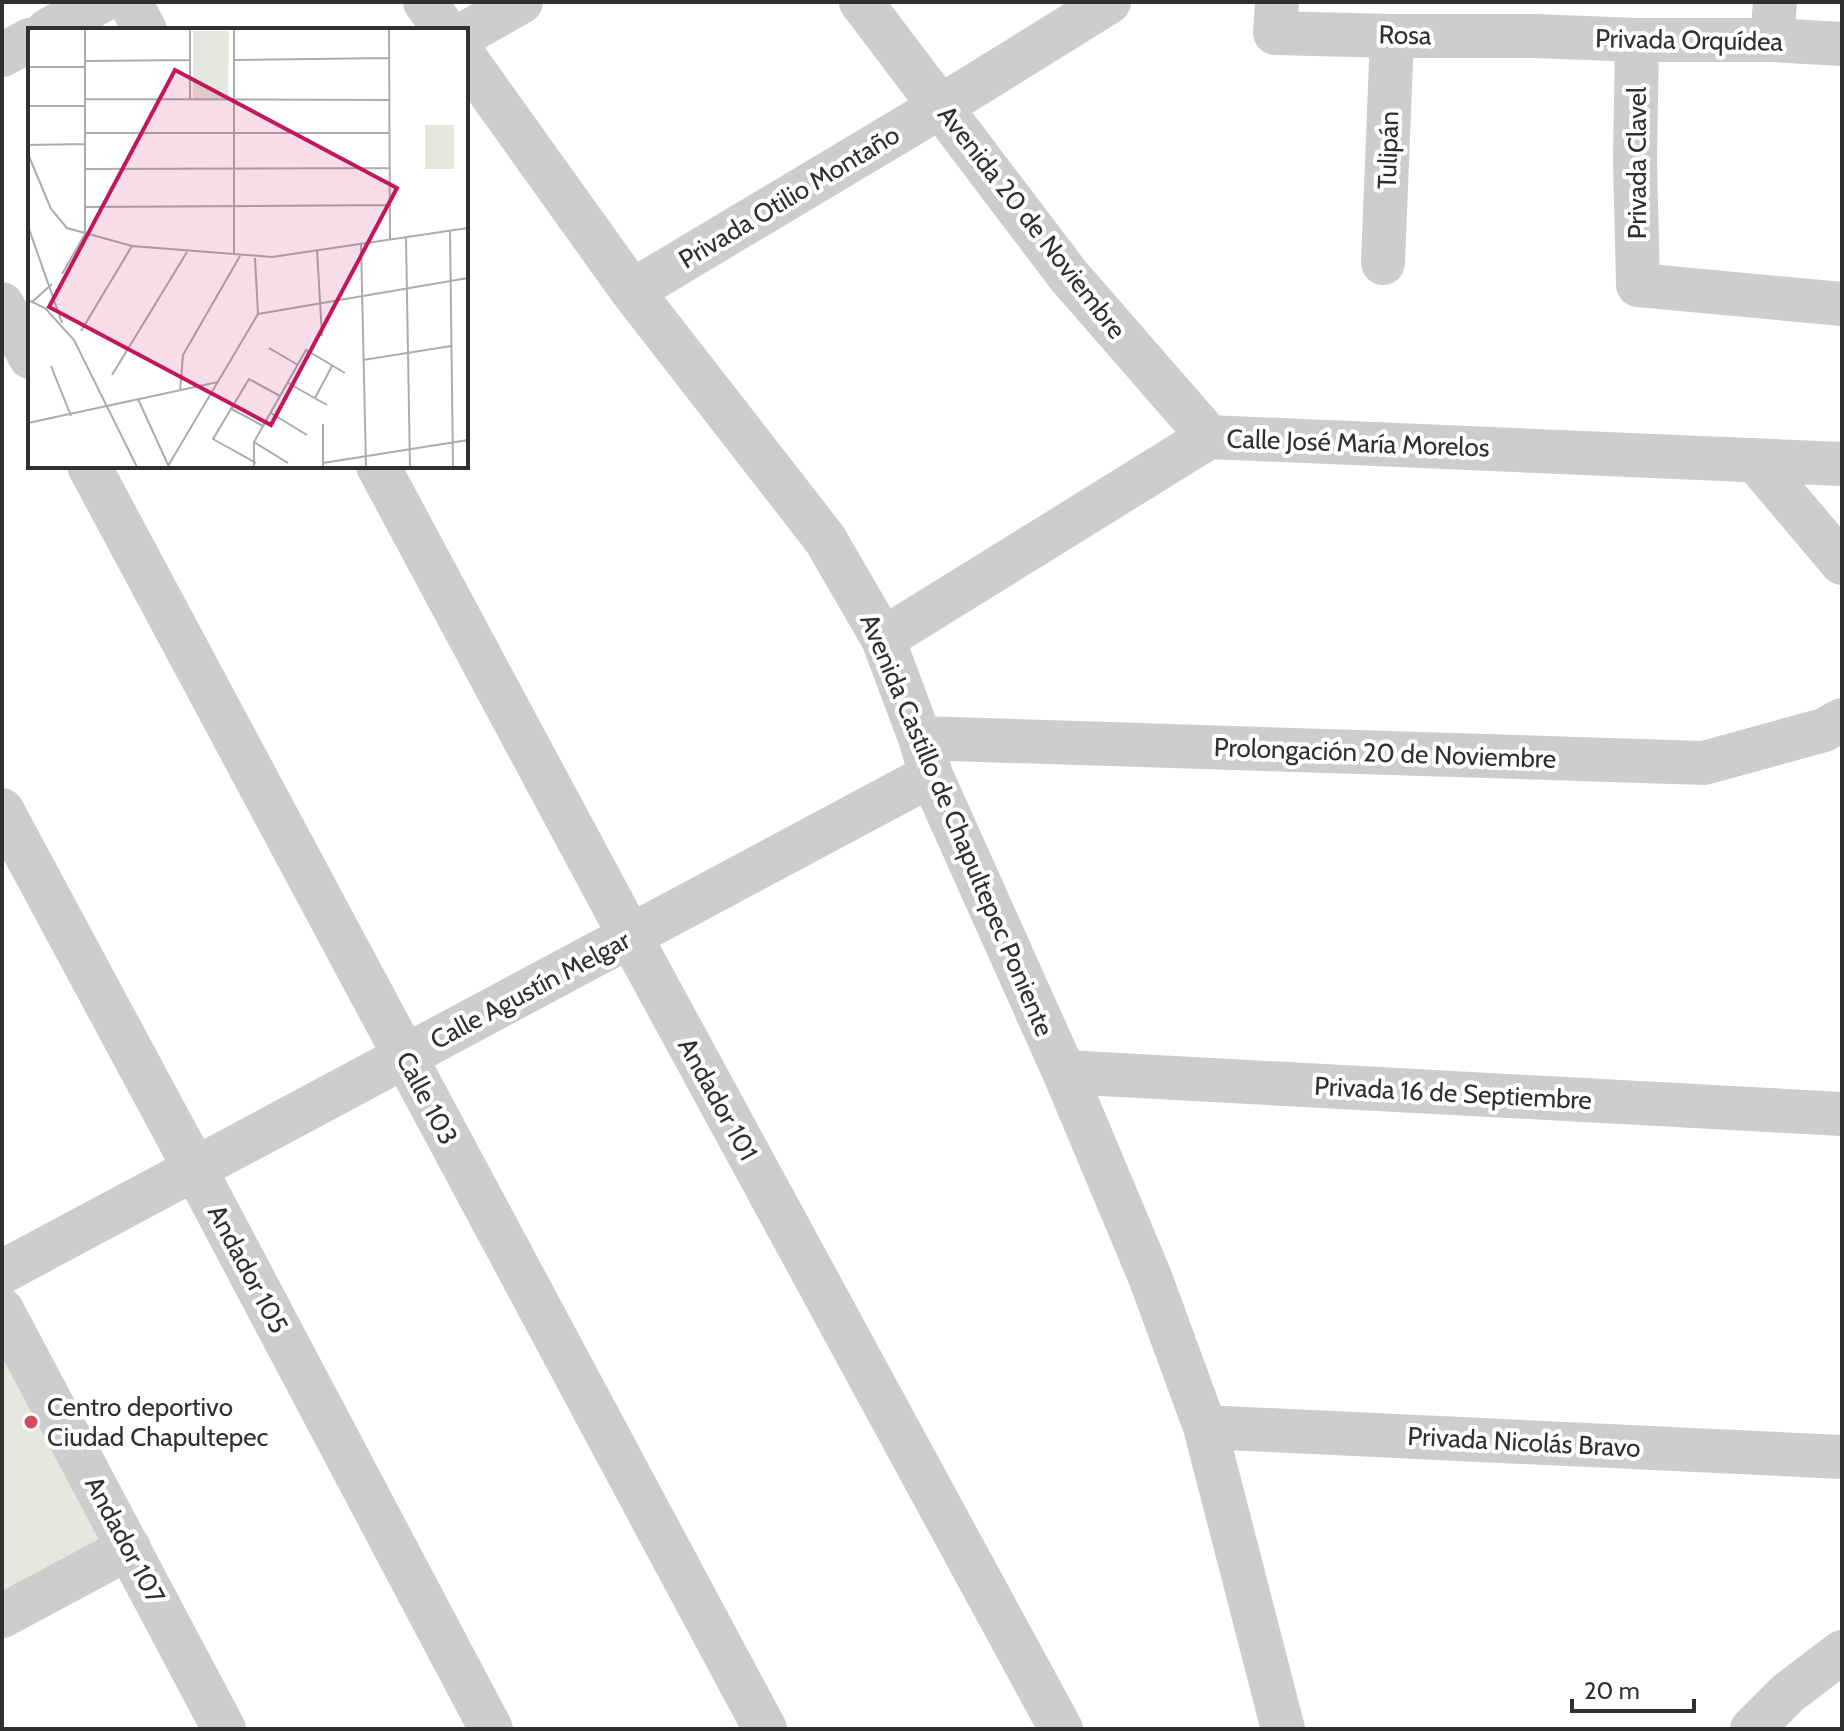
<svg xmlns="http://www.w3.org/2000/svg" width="1844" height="1731" viewBox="0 0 1844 1731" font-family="Cabin,sans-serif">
<rect width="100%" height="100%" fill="#fff"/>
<path fill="#e4e8de" d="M2,1313L119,1530L2,1592Z"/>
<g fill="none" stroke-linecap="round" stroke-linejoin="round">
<path stroke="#cdcdcd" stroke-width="44" d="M130,2L145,30
M425,2L445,30
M861,2L1068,275L1209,437
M1277,2L1275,33L1392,36H1535L1637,40H1772L1842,44
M48,30L100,2
M466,33L521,2
M1637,40L1635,160L1638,285L1842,304
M1772,40L1775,2
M2,55L30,40
M466,59L632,291L825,539L883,639L920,738L931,775L1064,1072L1150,1277L1205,1427L1283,1729
M1383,263L1392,36
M632,291L940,107L1109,2
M2,304L30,357
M1755,460L1842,563
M89,466L765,1729
M378,466L630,936L1061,1729
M883,639L1209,437L1842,464
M920,738L1704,763L1824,730L1842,720
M2,810L195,1169L491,1729
M1064,1072L1842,1114
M2,1272L931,775
M2,1310L224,1729
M1205,1427L1842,1457
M2,1616L129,1548
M1752,1729L1788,1693L1842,1652"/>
</g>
<circle fill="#cf4b5e" stroke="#fff" stroke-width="3" cx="31" cy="1422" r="8"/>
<g text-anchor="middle" stroke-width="8" stroke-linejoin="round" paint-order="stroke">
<g font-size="26" fill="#303030" stroke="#fff">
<text transform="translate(1405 35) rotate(1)" y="9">Rosa</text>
<text transform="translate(1689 40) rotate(1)" y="9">Privada Orquídea</text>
<text transform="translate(1388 150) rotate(-88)" y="9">Tulipán</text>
<text transform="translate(1637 163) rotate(-90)" y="9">Privada Clavel</text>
<text transform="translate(789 197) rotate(-31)" y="9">Privada Otilio Montaño</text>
<text transform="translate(1032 222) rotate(52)" y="9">Avenida 20 de Noviembre</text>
<text transform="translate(1358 443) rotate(2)" y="9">Calle José María Morelos</text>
<text transform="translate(1385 753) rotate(2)" y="9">Prolongación 20 de Noviembre</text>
<text transform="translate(957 825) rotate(67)" y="9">Avenida Castillo de Chapultepec Poniente</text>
<text transform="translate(530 990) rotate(-28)" y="9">Calle Agustín Melgar</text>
<text transform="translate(1453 1093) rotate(3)" y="9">Privada 16 de Septiembre</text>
<text transform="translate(427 1098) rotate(62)" y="9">Calle 103</text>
<text transform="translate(718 1099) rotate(61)" y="9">Andador 101</text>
<text transform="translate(248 1269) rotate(62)" y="9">Andador 105</text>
<text transform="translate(1524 1442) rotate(3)" y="9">Privada Nicolás Bravo</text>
<text transform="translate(125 1540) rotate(62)" y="9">Andador 107</text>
</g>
<g font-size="26" fill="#303030" stroke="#fff" text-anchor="start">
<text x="47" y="1416">Centro deportivo<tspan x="47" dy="30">Ciudad Chapultepec</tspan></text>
</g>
</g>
<g transform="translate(28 28)">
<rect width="440" height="440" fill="#fff"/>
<path d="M165,3H201L200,71H165ZM397,97H426V141H397Z" fill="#e4e8de"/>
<path fill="none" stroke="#acacac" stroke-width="2" d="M206,1V227M361,1L362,212M206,32L361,30M57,33L162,32M0,39H57M57,71L361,72M162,71V1M0,78H57M57,105H362M0,117L57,116M0,126L23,181L39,200L104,218L244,229L440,200M57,141L362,140M57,179L362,177M0,198L34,295M422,203L425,439M378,210L382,439M333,216L338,439M289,222L294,308M34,246L57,206V1M0,272L17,280L46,312L109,439M4,274L24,256M230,286L440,250M53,303L104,218M241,320L270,337M335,332L423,318M23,338L43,388M84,347L159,224M260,355L299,377M152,363L155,327L212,228M287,370L304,338M110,371L141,439M202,380L235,398M243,385L279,407M0,395L190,354M295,396V439M226,414L260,435M228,435L185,411L221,351L252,368M295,435L440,412M140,438L230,286L227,230M226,439V414L278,322L317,345"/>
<path fill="#c2185b" fill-opacity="0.15" stroke="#c2185b" stroke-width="4" d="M147,42L369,160L243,397L21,279Z"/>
<rect width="440" height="440" fill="none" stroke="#303030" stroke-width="4"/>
</g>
<rect width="1844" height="1731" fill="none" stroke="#303030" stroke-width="8"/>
<path d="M1572 1699v12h122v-12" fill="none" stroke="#303030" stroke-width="4"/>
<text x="1584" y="1699" font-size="24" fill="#303030" stroke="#ffffff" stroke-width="6" paint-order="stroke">20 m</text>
</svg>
